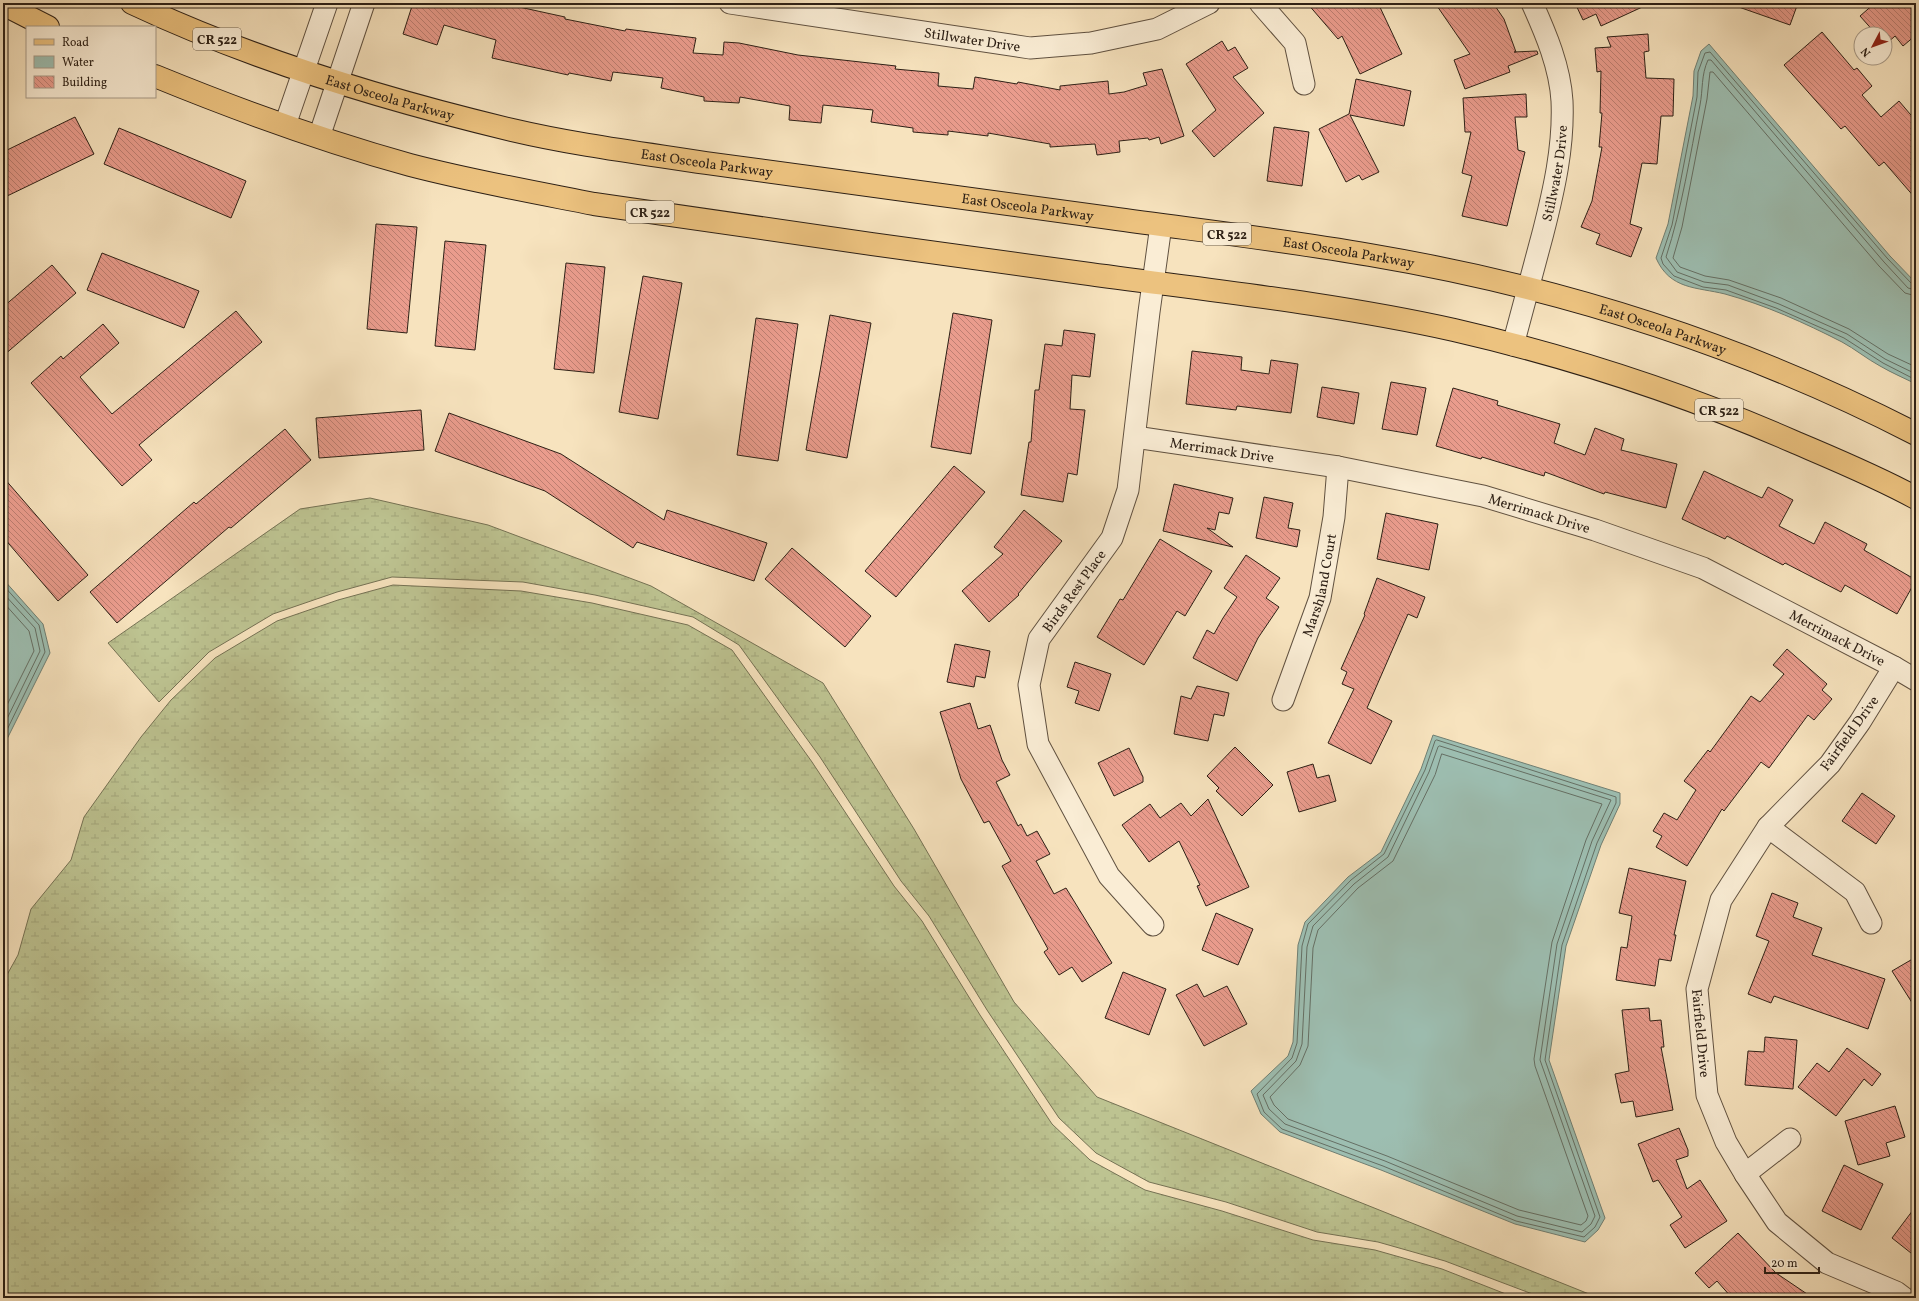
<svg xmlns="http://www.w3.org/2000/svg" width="1919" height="1301" viewBox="0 0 1919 1301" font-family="Vollkorn,serif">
<defs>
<pattern id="wetland-marsh" width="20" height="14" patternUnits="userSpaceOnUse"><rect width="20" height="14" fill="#bdc391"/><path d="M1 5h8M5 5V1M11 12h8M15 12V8" fill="none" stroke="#a3a77c"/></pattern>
<pattern id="building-back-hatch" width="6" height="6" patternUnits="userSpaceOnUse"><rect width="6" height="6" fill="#ea9c8d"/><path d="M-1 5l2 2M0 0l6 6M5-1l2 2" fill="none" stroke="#be7f72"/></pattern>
</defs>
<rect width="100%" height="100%" fill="#f7e3be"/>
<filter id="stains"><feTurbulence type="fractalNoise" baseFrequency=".005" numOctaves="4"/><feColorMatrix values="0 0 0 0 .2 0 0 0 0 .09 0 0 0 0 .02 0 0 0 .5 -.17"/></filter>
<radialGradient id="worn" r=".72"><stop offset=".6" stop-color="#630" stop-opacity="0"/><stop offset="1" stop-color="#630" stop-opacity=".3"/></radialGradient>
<path fill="url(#wetland-marsh)" stroke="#757254" d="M370,498L488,525L651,586L823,683L914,829L1014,1002L1097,1097L1599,1298H1543L1445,1261L1378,1242L1317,1232L1226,1202L1149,1182L1096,1153L1059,1118L987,1010L929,916L901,881L820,757L739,645L693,617L595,595L523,582L392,577L337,592L273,614L209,652L159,702L108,643L300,509Z
M393,585L521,591L592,603L688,625L732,650L812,762L894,886L922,921L980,1015L1052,1124L1090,1160L1145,1190L1222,1211L1313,1240L1375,1250L1442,1269L1516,1298H3V982L18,955L31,909L71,860L84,817L141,737L171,700L215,658L277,621L338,600Z"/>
<path fill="#9dbeb1" stroke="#707f73" d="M1709,44L1890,256L1916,283V384C1904,378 1892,373 1880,366C1867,359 1855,349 1842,342C1805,323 1765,305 1725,294C1697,287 1670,290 1656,258L1668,224L1693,96L1694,71L1701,51Z
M3,579L43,624L50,653L3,747Z
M1433,735L1620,793V804L1601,845L1566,946L1549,1060L1605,1218L1598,1230L1585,1242L1515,1224L1381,1170L1280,1132L1261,1114L1251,1091L1288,1056L1293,1042L1298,945L1305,922L1348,877L1381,852L1421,769Z"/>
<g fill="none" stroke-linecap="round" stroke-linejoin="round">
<path stroke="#656f64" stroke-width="1" d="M1916,285L1912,284L1887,258L1710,52L1705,53L1698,72L1697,97L1672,225L1661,258L1663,264L1674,276L1703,287L1726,290L1776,308L1844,338L1883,363L1916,380
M1916,290L1908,288L1884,262L1711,60H1708C1701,75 1703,90 1700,105C1690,156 1682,208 1666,257L1677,272L1704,282L1728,285L1779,304L1847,334L1885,359L1916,374
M1916,296L1905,293L1879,266L1713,72H1710L1707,99L1682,227L1673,258L1680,267L1705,276L1729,280L1781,298L1849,329L1888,354L1916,367
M3,585L39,625L45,652L3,738
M3,593L35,628L40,651L3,727
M3,602L29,631L34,651L3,713
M1437,740L1616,797V803L1597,843L1562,945L1545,1060L1600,1217L1595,1227L1584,1237L1516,1221L1383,1166L1282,1129L1264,1112L1257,1094L1292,1058L1297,1043L1302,946L1308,924L1351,880L1384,854L1425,770L1435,741Z
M1440,746L1611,800L1592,841L1557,944L1540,1060L1595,1216L1591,1224L1582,1232L1517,1216L1385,1161L1285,1124L1269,1109L1263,1095L1296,1061L1302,1044L1307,947L1313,926L1354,884L1388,857L1429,772L1438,747Z
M1442,754L1602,804L1586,840L1552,942L1534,1059L1535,1066L1588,1216L1586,1221L1581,1225L1519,1210L1387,1156L1288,1119L1274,1105L1270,1097L1300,1065L1308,1046L1313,948L1318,930L1358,888L1393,861L1435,775Z"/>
</g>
<path fill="url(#building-back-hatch)" stroke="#2d2016" d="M413,3H501L565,17V19L625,31L626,29L696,38L693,53L723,55L724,42L739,43L798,55L896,66L895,69L939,73L938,86L973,89L975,77L1017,84L1018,82L1060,90V86L1108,81L1109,94L1124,92L1147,85L1143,73L1162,69L1184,136L1161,144L1159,137L1149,140L1148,138L1119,141L1120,152L1097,155L1095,144L1050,147V144L988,133V136L948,131V135L913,132V128L871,122L873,110L823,105L821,123L789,120L790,106L740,97L739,103L704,101V97L661,88L663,78L613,72L611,81L569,73L568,75L492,58L496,40L444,25L437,45L403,34Z
M1307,3H1378L1402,54L1360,74L1342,36L1338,39Z
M1435,3H1493L1504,19L1516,52H1514L1537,51L1538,54L1508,66L1510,72L1465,89L1454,60L1470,54Z
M1575,3H1651L1601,26L1596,14L1583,20Z
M1733,3H1798L1790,25L1733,5Z
M1875,3H1916V35L1903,46L1895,36L1885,45V34H1876L1860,16Z
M1822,32L1854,70L1857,68L1872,86L1862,95L1881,117L1899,101L1916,121V199L1884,162L1879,166L1845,126L1841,129L1784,65Z
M1648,34L1649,51L1644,52L1646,78L1674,79L1673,116H1661L1657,164L1642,163L1630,224L1642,228L1631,257L1596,244L1600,234L1581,227L1592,201L1602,147H1599L1602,113H1600L1601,71L1597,72L1595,48L1611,47L1607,37Z
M1222,41L1228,51L1235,47L1248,68L1233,77L1264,113L1214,157L1192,131L1216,110L1186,64Z
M1356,79L1411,91L1404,126L1350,115L1379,172L1362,180L1359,175L1346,182L1319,129L1349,114Z
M1526,94L1527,117H1515L1518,150L1525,152L1507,226L1462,216L1472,176L1462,173L1471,132H1465L1463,98Z
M75,117L94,154L3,198V152Z
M1274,127L1309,132L1302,186L1267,181Z
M119,128L246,181L231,218L104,164Z
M376,224L417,227L407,333L367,329Z
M445,241L486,245L475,350L435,346Z
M102,253L199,291L184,328L87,290Z
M566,263L605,267L594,373L554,369Z
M52,265L76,293L3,356V307Z
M643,276L682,283L658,419L619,412Z
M236,311L262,342L139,445L152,460L122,486L31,383L61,356L63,359L103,324L119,343L80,377L112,414Z
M953,313L992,320L971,454L931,447Z
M830,315L871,323L847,458L806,450Z
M756,318L798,324L778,461L737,455Z
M1064,330L1095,334L1090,377L1072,375L1070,409L1085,410L1077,475L1068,473L1063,502L1021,495L1029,442H1031L1035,390H1039L1045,344L1062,346Z
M1192,351L1242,357L1241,370L1269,374L1271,360L1298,364L1291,413L1237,406L1236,410L1186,404Z
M1391,382L1426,388L1417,435L1382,429Z
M1322,387L1359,393L1354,424L1317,417Z
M1453,388L1498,401L1497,405L1560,424L1554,443L1585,455L1595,428L1624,439L1621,450L1677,464L1666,508L1605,492L1604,494L1545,472L1544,476L1482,457L1481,459L1436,446Z
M421,410L424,450L319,458L316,418Z
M449,413L561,454L664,520L667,510L767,543L754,581L637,542L633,548L545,491L435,451Z
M285,429L311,460L231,528L229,527L117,623L90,592L194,502L196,504Z
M954,466L985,492L896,597L865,571Z
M1704,471L1762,498L1768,487L1793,500L1779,526L1814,544L1825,522L1867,544L1864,550L1916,580L1897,614L1845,585L1841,592L1785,563L1783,565L1727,536L1725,539L1682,519Z
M3,477L88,575L58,601L3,537Z
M1174,484L1233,498L1229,514L1219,512L1215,530L1207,528L1233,547L1163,531Z
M1264,497L1293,503L1288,528L1300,530L1297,547L1256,538Z
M1024,510L1062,541L1018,594L1019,595L989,622L962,591L1003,554L994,547Z
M1386,513L1438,524L1429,570L1377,559Z
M1160,539L1212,571L1185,616L1177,611L1144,665L1097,637L1120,599L1123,600Z
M792,548L871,616L845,647L765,579Z
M1246,555L1280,578L1266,598L1279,607L1258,638L1237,681L1193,658L1207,630L1214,634L1223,618L1237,597L1224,588Z
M1377,578L1425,597L1417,618L1408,614L1367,708L1392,721L1371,764L1328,743L1354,689L1342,684L1347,672L1341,669L1365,615L1364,614Z
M955,644L990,651L985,678L976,676L974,687L947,682Z
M1787,649L1827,684L1822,690L1832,699L1814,720L1808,715L1769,768L1761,762L1724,811L1722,809L1687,866L1656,847L1662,836L1653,831L1664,813L1677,820L1696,790L1684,781L1708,750L1710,752L1751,696L1760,702L1784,674L1773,665Z
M1075,662L1111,674L1099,711L1075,703L1079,691L1067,687Z
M1197,686L1229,693L1224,716L1214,714L1208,741L1174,734L1181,696L1191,699Z
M970,703L978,729L990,725L1002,760L1010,775L996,782L1018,826L1021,824L1027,836L1037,831L1050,854L1036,861L1054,894L1066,888L1112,963L1082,982L1072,967L1059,975L1044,952L1048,949L1002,866L1011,861L989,821L984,823L961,779L940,712Z
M1235,747L1273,785L1242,816L1216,791L1219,788L1207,776Z
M1129,748L1143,777V782L1114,796L1098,763Z
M1313,764L1317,778L1329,775L1336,801L1299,812L1287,772Z
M1862,793L1895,816L1876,844L1842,821Z
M1208,799L1249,887L1206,906L1197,886L1200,885L1179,841L1149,862L1122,825L1150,804L1160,818L1181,803L1191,816Z
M1629,868L1686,881L1674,935H1676L1671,961L1659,959L1655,986L1616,980L1621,947L1627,948L1632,916L1619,913Z
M1772,893L1798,903L1793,917L1822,928L1812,955L1885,979L1868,1029L1774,996L1771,1003L1748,994L1769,941L1756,936Z
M1216,913L1253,929L1238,965L1202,950Z
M1916,957V1009L1892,971Z
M1123,972L1166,989L1149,1035L1105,1018Z
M1197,984L1204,997L1227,986L1247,1024L1204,1046L1176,995Z
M1649,1008L1650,1021L1661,1020L1664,1047H1661L1673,1110L1636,1117L1633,1101L1621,1103L1615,1074L1629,1071L1622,1010Z
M1765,1037L1797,1040L1793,1089L1745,1085L1748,1051L1764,1052Z
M1847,1048L1881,1074L1872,1086L1864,1079L1836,1116L1798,1087L1817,1063L1829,1072Z
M1895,1106L1905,1137L1886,1143L1890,1156L1858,1165L1845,1121Z
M1679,1128L1688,1150V1156L1676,1160L1687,1189L1700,1180L1727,1221L1685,1248L1670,1225L1682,1217L1658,1180L1653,1182L1638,1144Z
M1844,1165L1883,1184L1861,1230L1822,1211Z
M1916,1206V1257L1892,1238Z
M1738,1233L1776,1273L1813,1298H1732L1717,1281L1709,1288L1695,1273Z"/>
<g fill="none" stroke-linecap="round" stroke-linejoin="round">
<g stroke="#605140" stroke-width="23">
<g id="street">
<path id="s1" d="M730,3L1030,48L1091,43L1157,29L1209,3"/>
<path d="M1260,3L1295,43L1304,84"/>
<path d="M285,125L327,3"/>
<path d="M319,137L364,3"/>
<path id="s2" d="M1513,345C1523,307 1533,270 1543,233C1554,190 1564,146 1562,101C1560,67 1546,34 1532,3"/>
<path id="s3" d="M1135,437L1338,467L1483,496L1595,530L1703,568L1894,667L1916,680"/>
<path id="s4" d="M1894,667L1860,722L1830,764L1768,827L1721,900L1697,989L1707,1095L1726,1142L1745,1174L1777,1222L1827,1263L1896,1292L1904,1298"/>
<path id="s5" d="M1283,700L1320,598L1334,517L1338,467"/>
<path d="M1768,827L1855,892L1871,923"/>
<path id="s6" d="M1153,925L1109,876L1038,744L1029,685L1039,639L1112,538L1128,490L1149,312L1161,225"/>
<path d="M1745,1174L1790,1139"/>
</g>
</g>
<g stroke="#2d2016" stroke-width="24">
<g id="primary">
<path id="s7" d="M132,3C253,60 382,99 512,130C576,145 641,153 706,163C841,181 975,200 1110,218C1196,230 1284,240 1370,255C1559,287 1745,346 1916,434"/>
<path d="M3,4L48,27"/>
<path d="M155,76C238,110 323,141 410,165C471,181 533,192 594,204C757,228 919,251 1082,273C1206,290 1332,303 1454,330C1571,357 1682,393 1792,441C1834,459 1876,476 1916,498"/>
</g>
</g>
<use href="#street" stroke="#faedd5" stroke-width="21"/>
<use href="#primary" stroke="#ecc27f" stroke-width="22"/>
</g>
<g text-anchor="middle" stroke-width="3.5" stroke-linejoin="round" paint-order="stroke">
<g fill="#faedd5" stroke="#6a5e4f" stroke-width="1">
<rect x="193" y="28" width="48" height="22" rx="3"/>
<rect x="626" y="201" width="48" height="22" rx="3"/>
<rect x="1203" y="223" width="48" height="22" rx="3"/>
<rect x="1695" y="399" width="48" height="22" rx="3"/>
</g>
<g font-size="13" font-weight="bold" fill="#2d2016">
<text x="217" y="44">CR 522</text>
<text x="650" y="217">CR 522</text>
<text x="1227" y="239">CR 522</text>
<text x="1719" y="415">CR 522</text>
</g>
<g font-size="14" fill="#2d2016" stroke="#faedd5">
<text dy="5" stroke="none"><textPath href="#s1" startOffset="245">Stillwater Drive</textPath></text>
<text dy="5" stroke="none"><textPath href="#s7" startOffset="275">East Osceola Parkway</textPath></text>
<text dy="5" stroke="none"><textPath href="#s7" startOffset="599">East Osceola Parkway</textPath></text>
<text dy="5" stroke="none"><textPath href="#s2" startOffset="177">Stillwater Drive</textPath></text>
<text dy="5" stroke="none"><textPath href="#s7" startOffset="923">East Osceola Parkway</textPath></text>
<text dy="5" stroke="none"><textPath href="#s7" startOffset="1247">East Osceola Parkway</textPath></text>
<text dy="5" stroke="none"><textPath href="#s7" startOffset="1571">East Osceola Parkway</textPath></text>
<text dy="5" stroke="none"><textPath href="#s3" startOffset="88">Merrimack Drive</textPath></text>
<text dy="5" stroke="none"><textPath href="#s3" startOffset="412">Merrimack Drive</textPath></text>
<text dy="5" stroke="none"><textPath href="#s5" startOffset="121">Marshland Court</textPath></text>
<text dy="5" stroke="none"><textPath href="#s6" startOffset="382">Birds Rest Place</textPath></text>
<text dy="5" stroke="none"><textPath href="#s3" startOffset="736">Merrimack Drive</textPath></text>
<text transform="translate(1849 733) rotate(-54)" y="5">Fairfield Drive</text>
<text dy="5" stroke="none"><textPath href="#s4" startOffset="428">Fairfield Drive</textPath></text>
</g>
</g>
<rect width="1919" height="1301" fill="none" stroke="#f7e3be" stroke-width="16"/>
<rect x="4" y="4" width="1911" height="1293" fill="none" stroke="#2d2016" stroke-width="2"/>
<rect x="8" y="8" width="1903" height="1285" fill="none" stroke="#2d2016"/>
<rect x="26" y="26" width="130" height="72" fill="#faedd5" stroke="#a89b89"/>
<rect x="34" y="39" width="20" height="6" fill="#ecc27f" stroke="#a89b89"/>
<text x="62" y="46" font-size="12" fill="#2d2016">Road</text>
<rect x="34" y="56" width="20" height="12" fill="#9dbeb1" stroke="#a89b89"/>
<text x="62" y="66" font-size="12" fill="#2d2016">Water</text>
<rect x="34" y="76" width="20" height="12" fill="url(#building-back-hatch)" stroke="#a89b89"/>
<text x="62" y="86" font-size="12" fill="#2d2016">Building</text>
<g transform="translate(1873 46) rotate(229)"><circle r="19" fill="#faedd5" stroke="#a89b89"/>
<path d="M0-3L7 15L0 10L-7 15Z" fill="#8f2418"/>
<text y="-6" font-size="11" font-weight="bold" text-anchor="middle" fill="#2d2016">N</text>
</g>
<path d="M1765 1267v6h54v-6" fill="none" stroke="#2d2016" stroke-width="2"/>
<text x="1771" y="1267" font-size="12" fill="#2d2016" stroke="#faedd5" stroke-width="3" paint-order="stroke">20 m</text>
<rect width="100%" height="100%" filter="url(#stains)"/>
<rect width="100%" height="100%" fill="url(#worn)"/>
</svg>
